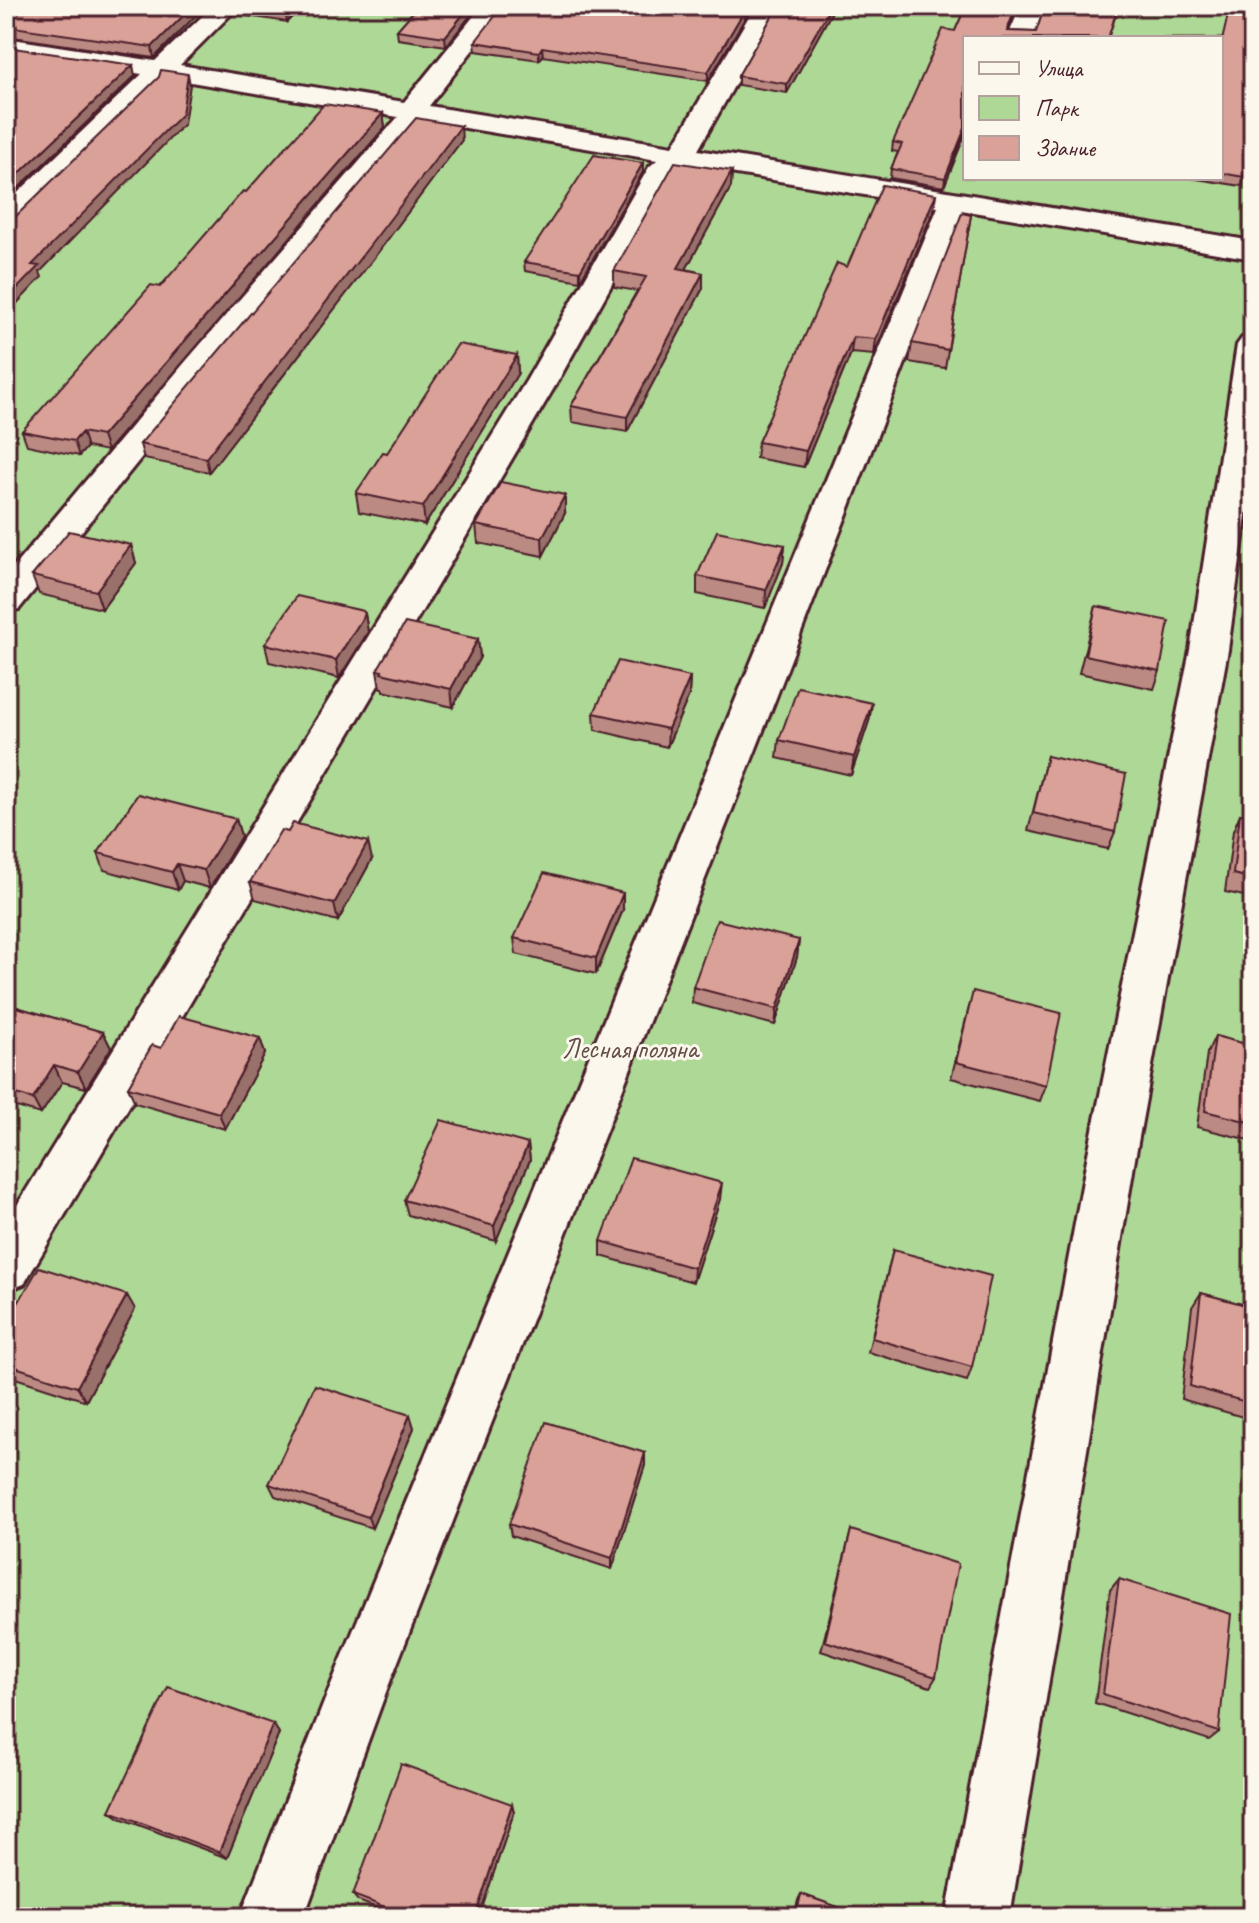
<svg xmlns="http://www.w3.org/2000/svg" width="1259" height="1923" viewBox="0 0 1259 1923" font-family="Caveat,sans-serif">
<rect width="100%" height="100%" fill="#fbf7ec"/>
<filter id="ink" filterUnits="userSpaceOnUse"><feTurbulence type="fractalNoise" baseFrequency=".0125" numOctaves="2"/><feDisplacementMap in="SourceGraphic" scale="16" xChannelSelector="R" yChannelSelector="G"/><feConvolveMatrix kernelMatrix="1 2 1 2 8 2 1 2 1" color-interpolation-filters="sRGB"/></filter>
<g filter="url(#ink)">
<path fill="#aed895" stroke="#7c7c60" stroke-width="2" fill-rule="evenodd" d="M6,6H1253V1917H6ZM965,38H1221V178H965Z"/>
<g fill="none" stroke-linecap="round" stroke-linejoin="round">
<g stroke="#4a1f2b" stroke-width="6">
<path id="minor" d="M213,6H239L180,65L404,102L482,6H507L429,106L673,146L755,6H779L698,150L1253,241V259L961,210L963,213L772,708L386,1692L304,1917H240L328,1692L938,207L675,164L677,167L558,381L24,1284L6,1291V1223L526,381L649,167L657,160L418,120L420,123L416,129L208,375L19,609L6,612V576L186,361L398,117L161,77L159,86L16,226L6,229V204L142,74L6,54V38L155,61Z
M1021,6H1045L1033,38H1007Z
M1253,335V463L1228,650L1135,1159L1010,1917H946L1087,1159L1190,650L1237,345L1242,338Z"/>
</g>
<use href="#minor" fill="#fbf7ec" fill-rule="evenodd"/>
</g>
<path fill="#bb8a83" stroke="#4a1f2b" stroke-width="2" d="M6,6H208L202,9L154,58L6,36Z
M234,6H302L287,22L235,14Z
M418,6H478L446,46L398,39L397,30Z
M752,6L708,81L543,56L539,60L476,51L475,42Z
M778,6H835L787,93L738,85V76Z
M966,6H1018L1008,31L1036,32L1045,6H1119L1108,38H965V135L944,187L890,178L891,169L898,152L892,151L893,142L955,31Z
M1221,43L1244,177L1242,186L1190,178H1221Z
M383,113L385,127L107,451L87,447L79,456L27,445L22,431L160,287L246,192Z
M462,140L373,259L209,472L144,459L140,444Z
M732,171L731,187L686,269L703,273V288L627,432L572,422L571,406L637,291L614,287V271Z
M643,172L580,281L525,271L524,262Z
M934,209L874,355L851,353L804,467L756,458L758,442L847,267Z
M971,215L945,368L909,362L912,343Z
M517,355L518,373L425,525L359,512L356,493L387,453Z
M565,513L543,556L478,543L476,525Z
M131,545L136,563L102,609L39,594L32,576Z
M785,545L783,563L765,608L697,594V576Z
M1096,606L1160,671L1154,689L1079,673Z
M365,614L368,632L339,678L269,662L265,644Z
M478,639L480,657L453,707L383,691V688H380L377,670Z
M690,677L689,695L667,747L595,730L594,713Z
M872,703L869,721L851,775L777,758L779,740Z
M1047,756L1115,832L1108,849L1028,831Z
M1240,814L1253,817V898L1225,892L1233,831Z
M236,819L241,836L210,888L183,881L178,890L104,870L98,853Z
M372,859L338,921L255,899L250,882Z
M623,910L596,974L516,954L514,938Z
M799,940L797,957L775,1025L692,1003L693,987Z
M6,1004L103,1032L111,1048L86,1088L62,1082L41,1114L6,1104Z
M969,1007L1046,1085L1040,1101L951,1078Z
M1215,1036L1253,1046V1141L1197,1127L1207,1053Z
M260,1038L265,1054L225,1129L135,1103L128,1087L161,1048Z
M528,1144L530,1160L496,1241L408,1215L404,1200Z
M720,1199L693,1282L601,1256V1241Z
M893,1250L972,1367L967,1381L868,1352Z
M1201,1293L1253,1307V1420L1181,1399L1192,1307Z
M135,1309L86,1401L6,1375V1324Z
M410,1415L414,1428L372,1528L275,1496L269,1484Z
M645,1453V1465L612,1569L511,1536L509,1524Z
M851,1530L936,1677L930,1687L821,1651Z
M1119,1579L1219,1732L1209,1740L1095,1703L1110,1590Z
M273,1724L279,1733L227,1858L120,1818L110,1811Z
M512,1804L514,1812L479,1917H400L358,1901L353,1895Z
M801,1894L866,1917H794L798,1900Z"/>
<path fill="#99716a" stroke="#4a1f2b" stroke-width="2" d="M193,6H208L202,9L154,58L152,47Z
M290,6H302L287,22L285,11Z
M470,6H478L446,46L445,37Z
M747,6H752L708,81V72Z
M831,6H835L787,93V84Z
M1016,6H1018L1006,38L1007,31Z
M542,47L543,56L539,60V52Z
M133,65L135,76L6,200V186Z
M188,74L190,85L184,124L40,272L42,277L6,315V300L32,265Z
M383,113L385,127L107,451L102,436Z
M461,126L462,140L373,259L209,472L206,458Z
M965,128L964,135L944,187L945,178Z
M643,163V172L580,281V271Z
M732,171L731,187L678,284V268Z
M936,194L934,209L874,355L876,339Z
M703,273V288L627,432V417Z
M853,337L851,353L804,467L806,451Z
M517,355L518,373L425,525L423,507Z
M82,432L87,447L79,456L74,441Z
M565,495V513L543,556L542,538Z
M131,545L136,563L102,609L96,591Z
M785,545L783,563L765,608L766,590Z
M365,614L368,632L339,678L336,660Z
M478,639L480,657L453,707L451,689Z
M690,677L689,695L667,747L668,729Z
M872,703L869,721L851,775L854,757Z
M236,819L241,836L210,888L204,870Z
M368,842L372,859L338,921L334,904Z
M177,864L183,881L178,890L172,872Z
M623,893V910L596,974V958Z
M799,940L797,957L775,1025L777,1009Z
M103,1032L111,1048L86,1088L78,1072Z
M260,1038L265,1054L225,1129L219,1113Z
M54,1065L62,1082L41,1114L33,1099Z
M528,1144L530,1160L496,1241L494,1226Z
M722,1183L720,1199L693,1282L694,1268Z
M127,1295L135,1309L86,1401L77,1387Z
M410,1415L414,1428L372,1528L368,1517Z
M645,1453V1465L612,1569V1558Z
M273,1724L279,1733L227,1858L219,1852Z
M512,1804L514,1812L479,1917H475Z"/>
<path fill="#daa198" stroke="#4a1f2b" stroke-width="2" d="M6,6H193L152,47L6,26Z
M251,6H290L285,11Z
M418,6H470L445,37L397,30Z
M503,6H747L708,72L542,47L539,52L475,42Z
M778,6H831L787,84L738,76Z
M966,6H1016L1007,31L1036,32L1045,6H1118L1108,38H965V128L945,178L891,169L902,144L893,142L943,29L955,31Z
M1230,6H1253V134L1244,177L1221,173V45Z
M6,47L133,65L6,186Z
M161,70L188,74L182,114L32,265L39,266L6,300V219L15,217L159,77Z
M324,104L383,113L102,436L82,432L74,441L22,431L151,285L160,287L243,191L246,192Z
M416,118L461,126L371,244L206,458L140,444Z
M594,155L643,163L580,271L524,262Z
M675,162L732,171L678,268L703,273L627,417L571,406L646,277L614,271Z
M882,185L936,194L876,339L853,337L806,451L758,442L837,263L847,267Z
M962,213L971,215L948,350L912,343Z
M458,344L517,355L423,507L356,493L383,452L387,453Z
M501,482L565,495L542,538L476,525Z
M69,531L131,545L96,591L32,576Z
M717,531L785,545L766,590L697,576Z
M297,596L363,611L365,614L336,660L265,644Z
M1096,606L1169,621L1160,671L1085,655Z
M405,623L478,639L451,689L381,673L382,671L377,670Z
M618,661L690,677L668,729L594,713Z
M798,687L872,703L854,757L779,740Z
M1047,756L1126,774L1115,832L1033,813Z
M138,794L236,819L204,870L177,864L172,872L98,853Z
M1240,814L1253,817V879L1233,874Z
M293,823L368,842L334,904L250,882L281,830L288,832Z
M544,873L623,893L596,958L514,938Z
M717,920L799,940L777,1009L693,987Z
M973,991L1061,1013L1046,1085L956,1062Z
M6,1004L103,1032L78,1072L54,1065L33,1099L6,1091Z
M179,1016L260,1038L219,1113L128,1087L152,1045L161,1048Z
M1215,1036L1253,1046V1123L1205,1111Z
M441,1120L528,1144L494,1226L404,1200Z
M631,1158L722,1183L694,1268L601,1241Z
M893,1250L991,1276L972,1367L872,1338Z
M39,1267L127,1295L77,1387L6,1364V1324Z
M1201,1293L1253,1307V1404L1190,1386Z
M315,1385L410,1415L368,1517L269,1484Z
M546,1422L645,1453L612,1558L509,1524Z
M851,1530L958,1564L936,1677L825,1641Z
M1119,1579L1231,1614L1219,1732L1103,1694Z
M168,1687L273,1724L219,1852L110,1811Z
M401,1764L512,1804L475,1917H411L353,1895Z
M801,1894L866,1917H796Z"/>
</g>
<g text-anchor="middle" stroke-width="6" stroke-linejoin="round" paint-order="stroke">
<g font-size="28" fill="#634d46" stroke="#fbf7ec">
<text x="630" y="1058">Лесная поляна</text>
</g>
</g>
<rect width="1259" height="1923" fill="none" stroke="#fbf7ec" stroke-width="32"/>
<rect x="16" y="16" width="1227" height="1891" fill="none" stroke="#4a1f2b" stroke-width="3" filter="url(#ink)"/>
<rect x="963" y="36" width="260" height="144" fill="#fbf7ec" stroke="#b4a19f" stroke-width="2"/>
<rect x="979" y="62" width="40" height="12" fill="#fbf7ec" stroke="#b4a19f" stroke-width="2"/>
<text x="1035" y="76" font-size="24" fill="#4a1f2b">Улица</text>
<rect x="979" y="96" width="40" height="24" fill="#aed895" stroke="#b4a19f" stroke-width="2"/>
<text x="1035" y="116" font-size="24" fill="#4a1f2b">Парк</text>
<rect x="979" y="136" width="40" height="24" fill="#daa198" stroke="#b4a19f" stroke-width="2"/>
<text x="1035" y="156" font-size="24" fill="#4a1f2b">Здание</text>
</svg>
